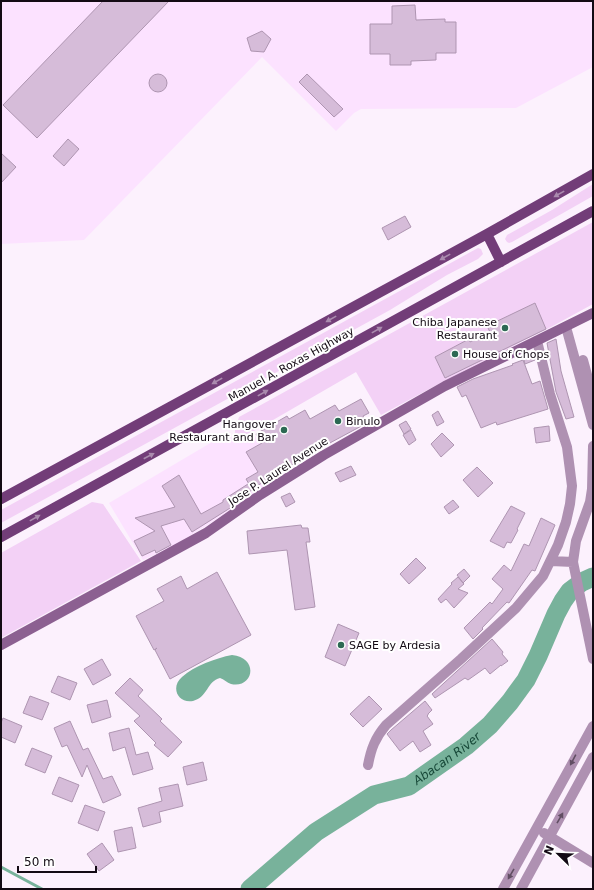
<svg xmlns="http://www.w3.org/2000/svg" width="594" height="890" viewBox="0 0 594 890" font-family="'DejaVu Sans',sans-serif">
<rect width="100%" height="100%" fill="#fcf1fd"/>
<path fill="#fce2ff" d="M1,1H593V67L516,108L361,109L354,113L336,131L262,57L84,240L1,244Z
M229,432L233,441L253,433L280,475L217,519L173,546L143,560L109,503Z"/>
<path fill="#f3d1f6" d="M593,184V196L512,242L509,243L507,242L505,239L507,235L552,210Z
M593,222V304L551,327L446,380L381,415L356,372L240,439L235,438V429L239,417Z
M478,248L481,249L483,254L478,259L447,275L390,310L1,523V510Z
M92,502L103,504L141,561L1,638V553Z"/>
<path fill="#78b29b" d="M232,655C260,658 253,689 231,684C227,683 224,679 220,678C207,681 208,697 193,701C178,704 170,687 182,677C194,666 216,658 232,655Z"/>
<g fill="none" stroke-linecap="round" stroke-linejoin="round">
<path stroke="#78b29b" stroke-width="3" d="M1,867L42,889"/>
<path stroke="#78b29b" stroke-width="19" id="s1" d="M250,889L316,832L374,795L409,786L466,746L490,725L510,702L526,680L538,656L556,614L563,601L570,591L582,582L593,577"/>
</g>
<path fill="#d6bcd9" stroke="#ae95b1" d="M103,1H169L37,138L3,105Z
M415,5L416,20L445,19V22H456V53H436V60L411,61V65H390V54H370V24H392V6Z
M262,31L271,39L264,52L251,51L247,38Z
M149 83a9 9 0 1 1 18 0a9 9 0 1 1-18 0Z
M307,74L343,109L334,117L299,82Z
M68,139L79,149L64,166L53,156Z
M1,153L16,167L1,183Z
M405,216L411,227L388,240L382,228Z
M535,303L546,329L445,378L435,357L469,339L470,342L490,332L487,326Z
M556,339L561,371L574,417L566,419L556,392L547,343Z
M533,352L535,360L525,364L523,356Z
M523,360L532,384L540,381L548,409L497,425L496,422L481,428L466,395L462,397L457,387L473,379L513,365L512,364Z
M361,399L369,413L363,416L367,423L328,444V443L252,489L246,479L258,472L246,452L262,443L256,434L287,416L289,419L305,410L310,419L335,405L339,411Z
M438,411L444,422L437,426L432,415Z
M406,421L411,429L404,434L399,425Z
M549,426L550,441L536,443L534,428Z
M411,430L416,440L409,445L403,435Z
M442,433L454,445L441,457L431,444Z
M351,466L356,475L340,482L335,473Z
M477,467L493,483L478,497L463,480Z
M179,475L201,514L223,502V500L248,484L252,490L231,504L233,506L227,510L192,532L184,519L161,526L171,545L156,553L155,550L142,556L134,541L155,531L135,518L175,507L162,486Z
M290,493L295,502L286,507L281,497Z
M453,500L459,507L449,514L444,507Z
M511,506L525,513L517,529L518,530L511,543L507,542L504,548L490,541Z
M541,518L555,525L535,571L532,570L509,603L507,602L482,628L483,629L473,639L464,628L490,602L492,604L503,589L492,579L504,565L511,571L524,544L529,546Z
M301,525L302,528H308L310,542H306L315,607L295,610L287,550L249,554L247,531Z
M416,558L426,568L409,584L400,574Z
M464,569L470,576L463,583L457,575Z
M217,572L251,635L170,679L155,650L157,648L154,650L136,616L164,601L157,589L181,576L187,589Z
M458,577L464,584L458,589L468,593L454,608L446,599L441,603L438,599L452,584L451,583Z
M338,624L359,633L345,666L325,657Z
M492,639L503,652L502,654L508,661L501,666V665L490,674L485,668L468,680L465,678L435,698L432,694Z
M102,659L111,675L93,685L84,669Z
M58,676L77,683L70,700L51,692Z
M130,678L143,690L138,696L162,719L160,721L182,742L168,757L154,745L156,743L134,721L140,716L115,693Z
M30,696L49,703L42,720L23,713Z
M369,696L382,709L363,727L350,714Z
M107,700L111,717L92,723L87,705Z
M425,701L432,710L428,714V715L427,716L433,724L423,731L431,745L420,752L413,741L400,751L387,734L391,730Z
M3,718L22,726L15,743L1,737V723Z
M70,721L83,750L88,748L103,779L112,776L121,795L103,803L87,765L82,777L67,745L62,747L54,728Z
M129,728L136,755L148,752L153,769L133,775L125,747L113,751L109,733Z
M32,748L52,756L45,773L25,765Z
M203,762L207,780L187,785L183,767Z
M59,777L79,785L72,802L52,794Z
M178,784L183,806L159,812L161,822L143,827L138,808L162,801L159,788Z
M85,805L105,812L98,831L78,823Z
M132,827L136,848L118,852L114,831Z
M102,843L114,860L99,871L87,854Z"/>
<g fill="none" stroke-linecap="round" stroke-linejoin="round">
<path stroke="#af91b2" stroke-width="10" d="M566,327L593,425
M583,360L593,397
M593,446L592,489L590,502L576,541L573,562L593,659
M551,561L573,562
M368,765C371,749 375,738 386,725L461,659L516,608L543,576L558,545L566,522L570,504L572,486L567,447L550,394L537,341
M544,833L593,863
M503,889L593,726
M521,889L593,757"/>
<path stroke="#8c6091" stroke-width="10" d="M1,645L206,533L260,495L324,455L445,386L593,313"/>
<path stroke="#723d78" stroke-width="10" d="M487,234L501,262
M1,499L487,234L593,174
M1,537L593,211"/>
</g>
<defs><path id="oneway-solid" d="M-6-.8H1V-3.2L6.5 0L1 3.2V.8H-6Z"/></defs>
<g fill="#aa8bae">
<use href="#oneway-solid" transform="translate(559 194) rotate(151)"/>
<use href="#oneway-solid" transform="translate(445 257) rotate(151)"/>
<use href="#oneway-solid" transform="translate(331 319) rotate(151)"/>
<use href="#oneway-solid" transform="translate(377 330) rotate(-29)"/>
<use href="#oneway-solid" transform="translate(217 381) rotate(151)"/>
<use href="#oneway-solid" transform="translate(263 393) rotate(-29)"/>
<use href="#oneway-solid" transform="translate(149 456) rotate(-28)"/>
<use href="#oneway-solid" transform="translate(35 518) rotate(-29)"/>
</g>
<g fill="#614e63">
<use href="#oneway-solid" transform="translate(573 760) rotate(118)"/>
<use href="#oneway-solid" transform="translate(560 818) rotate(-60)"/>
<use href="#oneway-solid" transform="translate(511 874) rotate(120)"/>
</g>
<g fill="#2c6953" stroke="#fff" stroke-width="1.5">
<circle cx="505" cy="328" r="4"/>
<circle cx="455" cy="354" r="4"/>
<circle cx="338" cy="421" r="4"/>
<circle cx="284" cy="430" r="4"/>
<circle cx="341" cy="645" r="4"/>
</g>
<g text-anchor="middle" stroke-width="4" stroke-linejoin="round" paint-order="stroke">
<g font-size="11" fill="#130a14" stroke="#fff" text-anchor="start">
<text x="497" y="326" text-anchor="end">Chiba Japanese<tspan x="497" dy="13">Restaurant</tspan></text>
<text x="463" y="358">House of Chops</text>
<text x="346" y="425">Binulo</text>
<text x="276" y="428" text-anchor="end">Hangover<tspan x="276" dy="13">Restaurant and Bar</tspan></text>
<text x="349" y="649">SAGE by Ardesia</text>
</g>
<g font-size="11" fill="#130a14" stroke="#fff">
<text transform="translate(291 364) rotate(-29)" y="4">Manuel A. Roxas Highway</text>
<text transform="translate(278 471) rotate(-33)" y="4">Jose P. Laurel Avenue</text>
</g>
<g font-size="12" font-style="italic" fill="#174838" stroke="#fff">
<text dy="4" stroke="none"><textPath href="#s1" startOffset="239">Abacan River</textPath></text>
</g>
</g>
<rect width="594" height="890" fill="none" stroke="#130a14" stroke-width="4"/>
<g transform="translate(558 854) rotate(293)" stroke="#ffffff" stroke-width="3" paint-order="stroke">
<path d="M0-3L7 15L0 10L-7 15Z" fill="#130a14"/>
<text y="-6" font-size="11" font-weight="bold" text-anchor="middle" fill="#130a14">N</text>
</g>
<path d="M18 866v6h78v-6" fill="none" stroke="#130a14" stroke-width="2"/>
<text x="24" y="866" font-size="12" fill="#130a14" stroke="#ffffff" stroke-width="3" paint-order="stroke">50 m</text>
</svg>
